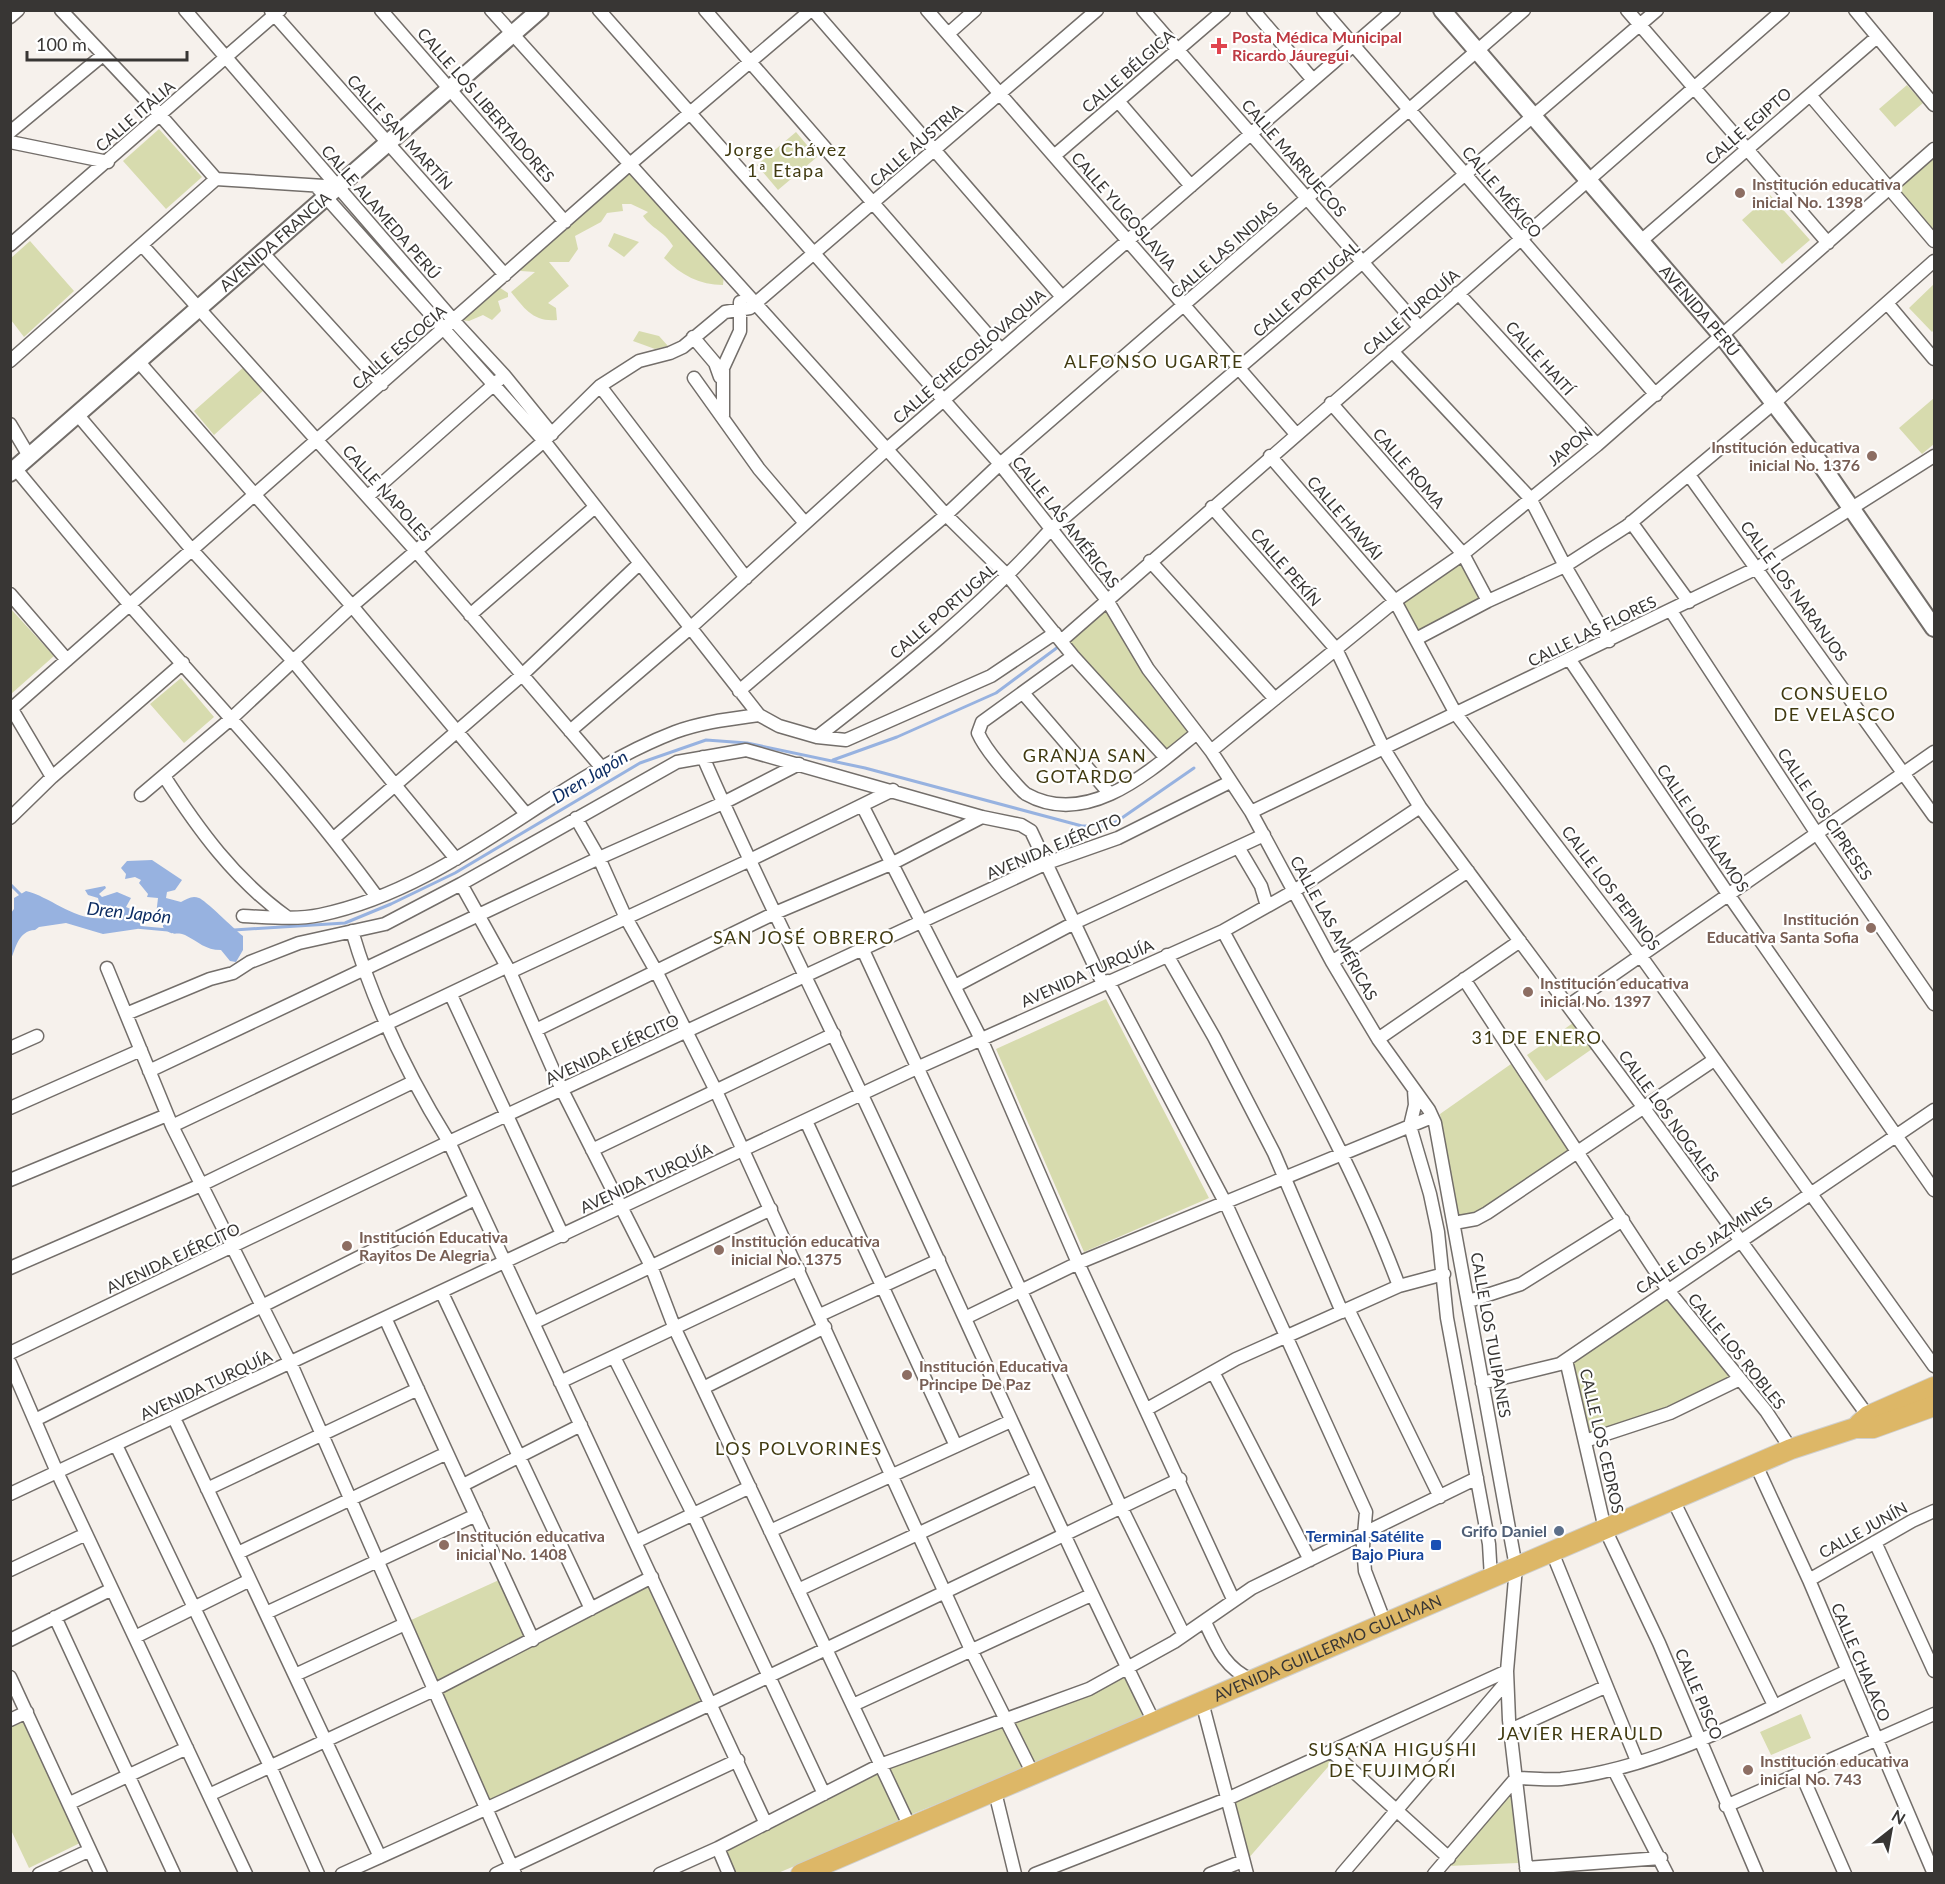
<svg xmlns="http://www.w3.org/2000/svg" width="1945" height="1884" viewBox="0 0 1945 1884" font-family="Lato,sans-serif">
<rect width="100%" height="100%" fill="#f6f1ec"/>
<path fill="#d7dbae" d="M1907,85L1923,103L1895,127L1879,109Z
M159,129L202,177L166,209L123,161Z
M796,132L817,157L778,190L757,165Z
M1934,156V230L1898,190Z
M630,164L724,274L723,285C700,285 681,275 664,258L673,246C663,230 653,230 643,216L648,212L631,204H622L623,211L607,213L601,222L575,236L578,249L569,262H549L569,286L548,303L556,308L557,320C533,322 525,309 511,292L535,272L521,271L519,266Z
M1770,195L1810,240L1782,264L1742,220Z
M614,233L639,242L624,257L608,246Z
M30,241L74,291L24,337L11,320V258Z
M1934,284V330L1932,332L1909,308Z
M497,286L508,293V297L498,301L501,311L492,320L483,315L469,321L460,320Z
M639,331L659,336L668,346L655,349L633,341Z
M245,366L265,389L214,435L194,411Z
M1934,398V444L1922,454L1899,428Z
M1461,558L1484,599L1417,636L1398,601Z
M10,608L54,656L11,694H10Z
M1106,608L1127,648L1189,733L1167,752L1068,641Z
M181,678L214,717L184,743L150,704Z
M1106,999L1209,1198L1084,1252L996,1049Z
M1573,1023L1592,1049L1546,1081L1527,1055Z
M1511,1064L1571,1151L1481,1212L1458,1216L1440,1114Z
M1666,1295L1734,1376L1663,1410L1588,1435L1571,1361Z
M499,1580L527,1637L437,1680L409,1621Z
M649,1583L704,1700L489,1802L441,1691Z
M1125,1676L1146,1717L1035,1763L1011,1721L1095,1692Z
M1801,1714L1811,1738L1771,1755L1760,1732Z
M24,1722L80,1843L29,1868L11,1830V1727Z
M1004,1726L1023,1769L910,1815L888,1767Z
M1331,1758L1334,1760L1247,1860L1232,1803Z
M877,1772L902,1821L778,1873H736L725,1851Z
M1512,1789L1518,1863L1448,1866Z"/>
<path fill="#97b2e0" d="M152,860L182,880L175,890L167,892L166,898L181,902C187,899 192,895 199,898C204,899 234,929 243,936V950L236,962L230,961L221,950C205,950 199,942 185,935C175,931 173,938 163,927V923L156,915L158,898L147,897L148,894L139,883L141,880L135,877L125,879L126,874L121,868L127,861Z
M105,886L106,888L99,894L102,897L117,892L131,898L126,907L138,912L132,920L142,924L137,929L103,934L66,923L39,927L35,930C18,931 16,948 11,959V913L14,909V898L26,891C51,897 74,921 103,918L98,898L88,895L85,890Z"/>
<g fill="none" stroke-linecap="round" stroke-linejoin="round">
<path stroke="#97b2e0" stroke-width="3" d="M833,760L897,737L996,693L1058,647
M10,884L22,896
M135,927L168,930
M234,930L345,923L391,904L455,873L640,763L706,740L747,743L865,768L1082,826H1105L1116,822L1194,768"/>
<g stroke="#736e6a" stroke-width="15">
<path id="street" d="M61,10L161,116L216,179
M185,10L454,321L504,375L552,434
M381,10L565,222
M491,10L946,515L1008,576L1073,656L1166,758
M599,10L1000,464L1107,600L1148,669L1211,751L1251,812L1332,962L1378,1039L1429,1110L1435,1123L1516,1567L1507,1671L1509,1720L1527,1874
M705,10L1001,350
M813,10L1062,297
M927,10L1296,434
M1143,10L1419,327
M1253,10L1313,80
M1323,10L1656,395
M1627,10L1828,243
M1855,10L1934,105
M271,11L505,275
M10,17L18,10
M948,34L975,10
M1810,95L1934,241
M1118,101L1191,186
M10,132L103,55
M10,142L108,162
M1054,156L1224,10
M316,186L544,441L759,715L779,726L817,737L846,740L991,676L1055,633
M1642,240L1877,37
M10,245L280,10
M142,245L416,551L602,768
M262,252L382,384
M1458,293L1597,445
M1887,303L1934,359
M693,337L715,363L720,377
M1392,351L1530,498L1565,566L1609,641
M10,361L216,179L324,186
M138,361L352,606L526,814
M694,378L759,469L805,523
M600,386L746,578
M1331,403L1463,554L1488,601
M77,414L192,550L293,661L456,859
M723,416V368L740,331V302
M10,424L29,456
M1270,456L1395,601L1456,714L1640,955L1934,1366
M15,468C53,514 91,560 130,605C214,701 302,793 377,897
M1689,475L1934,816
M368,496L499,380
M1212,507L1336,649L1384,749L1420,807L1644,1108L1868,1416
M1631,522L1689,602
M1150,561L1275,699
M10,594L67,660
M1671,611L1817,834L1934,1004
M470,615L595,507
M1416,639L1488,601L1565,566L1627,526L1774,403L1934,261
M1061,641L1783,10
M1073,656L982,722L978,733C985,749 996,760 1007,774C1013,780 1019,789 1026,794C1088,829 1151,770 1197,733
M1570,660L1728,894L1934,1190
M739,691L946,515L1000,464L1524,10
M1023,693L1110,794
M10,706L52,777
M10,710L630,164L811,10
M570,731L689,629L887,449L1394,10
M817,737C900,673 982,606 1052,528L1657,10
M1211,751L1395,601L1463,554L1597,445L1934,149
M703,757C759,886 824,1012 883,1140C973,1334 1059,1530 1154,1722
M164,776C198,829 235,880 287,917
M141,795L233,717L352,606L544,441L600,386L639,361L670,353L683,347L725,312L750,308L1097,10
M863,807L981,1039L1078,1263L1233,1599
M1251,812L1757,568L1934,456
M10,818L52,777L183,663
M576,818L599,858L625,916L656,971L716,1091L972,1652L1033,1774
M334,838L522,675L639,564
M1238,847L1261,886L1267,906
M461,884L510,972L562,1090L651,1266L675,1329L910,1827
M243,916C268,917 295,920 320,915C454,887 550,780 675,732C702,722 730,719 759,715
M352,931C374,1006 408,1076 449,1142L766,1824
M1223,931C1286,1048 1353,1162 1399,1286
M863,950L1121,1507L1184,1635
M1167,955L1214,1037L1274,1153L1342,1312
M1332,962L1468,871
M107,968L172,1126L291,1364L515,1874
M510,972L748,861L893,790
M1464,979L1667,1289L1766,1411L1791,1449
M1108,981L1226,1204L1366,1512L1363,1546L1365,1571L1385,1623
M955,986L1074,923L1264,835
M451,995L563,1236
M1568,1006L1934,752
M126,1014L210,979L233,973L250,962L299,943L385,924L461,884L677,762L746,750L982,817L1021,825L1031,831L1103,984
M536,1030L775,913L893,863L982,817
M1378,1039L1520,941
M10,1048L37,1036
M149,1071L599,858L723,803L799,764
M1414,1090L1415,1105L1410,1126L1430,1194L1438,1232L1447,1318L1489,1544L1491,1578
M10,1108L141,1050
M806,1121L956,1446
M172,1126L506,967
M592,1150L834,1034
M10,1180L167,1115
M1454,1223L1476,1219L1487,1213L1714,1060
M10,1268L201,1185L413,1082
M442,1293L591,1609
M1469,1301L1521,1284L1623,1220
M1348,1309L1440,1497
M820,1315L939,1260
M965,1318L1078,1263L1432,1117
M386,1320L533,1640
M533,1323L771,1209
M10,1353L449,1142L1047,863L1118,838L1230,782
M614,1357L693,1514L824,1794
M1566,1360L1605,1529L1659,1643L1757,1874
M10,1363L57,1472L246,1874
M1213,1372L1310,1560
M560,1382L799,1269
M1482,1383L1560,1364L1934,1110
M703,1388L825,1327
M1147,1409L1236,1359L1399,1286L1444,1274
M174,1418L380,1857
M35,1420L475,1199
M1585,1441L1670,1413L1740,1379
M116,1445L270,1766L318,1874
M1756,1465L1809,1580L1934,1874
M463,1485L581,1425
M207,1489L418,1389
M10,1494L919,1067L1223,931L1294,891L1420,807
M1673,1500L1774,1705
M770,1531L1011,1421
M635,1542L750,1487
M1875,1542L1934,1671
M1552,1552L1637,1761
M238,1553L447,1453
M10,1570L86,1534
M1809,1580L1912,1521L1934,1511
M798,1590L1037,1478
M266,1613L476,1515
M55,1617L174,1874
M1205,1622C1217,1648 1225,1668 1252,1680
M135,1637L250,1580
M10,1640L112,1589
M295,1675L405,1624
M10,1677L101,1874
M1202,1702L1247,1874
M853,1705L1091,1595
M10,1720L27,1712
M1510,1730L1605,1687
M1331,1751L1449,1858
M1614,1770L1667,1874
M1801,1773L1845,1874
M995,1792L1015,1874
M209,1795L434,1690L652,1577
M70,1803L187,1748
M1726,1806L1934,1714
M718,1848L729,1874
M1526,1868L1661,1858
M39,1874L90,1850
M342,1874C624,1748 901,1613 1180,1479
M496,1874L738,1760
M660,1874L718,1848L880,1765L1089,1689L1174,1642L1252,1588L1477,1478
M1035,1874L1227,1799L1507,1671
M1210,1874L1243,1861
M1342,1874L1507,1681
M1434,1874L1516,1778C1531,1778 1547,1780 1561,1779C1662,1768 1757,1713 1847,1671"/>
</g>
<g stroke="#736e6a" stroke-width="20">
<g id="secondary">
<path id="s1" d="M1442,10L1723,337L1820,463L1934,628"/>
<path id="s2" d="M10,473L540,10"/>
</g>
</g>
<g stroke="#cfcfce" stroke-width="22">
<g id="primary">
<path d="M1859,1424L1868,1416L1934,1387"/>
<path id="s3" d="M801,1874L1791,1449L1855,1428H1873L1934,1406"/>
</g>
</g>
<use href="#street" stroke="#fff" stroke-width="12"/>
<use href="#secondary" stroke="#fff" stroke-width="16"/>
<use href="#primary" stroke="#ddb767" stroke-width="20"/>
</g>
<path fill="#e0444e" stroke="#fff" stroke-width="2" d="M1216 37h6v6h6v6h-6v6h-6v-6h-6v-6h6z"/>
<g fill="#8d6e63" stroke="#fff" stroke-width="2">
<circle cx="1740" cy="193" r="6"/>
<circle cx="1872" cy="456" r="6"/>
<circle cx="1871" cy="928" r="6"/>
<circle cx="1528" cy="992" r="6"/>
<circle cx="347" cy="1246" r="6"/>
<circle cx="719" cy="1250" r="6"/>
<circle cx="907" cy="1375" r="6"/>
<circle cx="444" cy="1545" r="6"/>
<circle cx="1748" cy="1770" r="6"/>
</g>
<circle fill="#5c6f8a" stroke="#fff" stroke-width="2" cx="1559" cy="1531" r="6"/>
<rect fill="#1a4fb4" stroke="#fff" stroke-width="2" x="1430" y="1539" width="12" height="12" rx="3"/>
<g text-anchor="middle" stroke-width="4.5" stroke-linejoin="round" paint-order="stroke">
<g font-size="16" font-weight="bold" fill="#be3a42" stroke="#fff" text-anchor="start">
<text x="1232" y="43">Posta Médica Municipal<tspan x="1232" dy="18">Ricardo Jáuregui</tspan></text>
</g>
<g font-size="16" fill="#383634" stroke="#fff">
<text transform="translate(1128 71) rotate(-41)" y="6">CALLE BÉLGICA</text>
<text transform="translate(486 105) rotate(49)" y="6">CALLE LOS LIBERTADORES</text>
<text transform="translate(135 116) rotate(-41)" y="6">CALLE ITALIA</text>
<text transform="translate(1748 126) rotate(-41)" y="6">CALLE EGIPTO</text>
<text transform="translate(400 132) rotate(48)" y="6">CALLE SAN MARTÍN</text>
<text transform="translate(916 145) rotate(-41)" y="6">CALLE AUSTRIA</text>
<text transform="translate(1294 158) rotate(49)" y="6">CALLE MARRUECOS</text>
<text transform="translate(1502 192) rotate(50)" y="6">CALLE MÉXICO</text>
<text transform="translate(1124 211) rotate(49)" y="6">CALLE YUGOSLAVIA</text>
<text transform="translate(381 212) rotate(49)" y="6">CALLE ALAMEDA PERÚ</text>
<text dy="6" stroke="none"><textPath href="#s2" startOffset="352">AVENIDA FRANCIA</textPath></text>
<text transform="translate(1224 250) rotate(-41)" y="6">CALLE LAS INDIAS</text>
<text transform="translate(1306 289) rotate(-41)" y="6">CALLE PORTUGAL</text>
<text dy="6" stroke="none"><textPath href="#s1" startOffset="396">AVENIDA PERÚ</textPath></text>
<text transform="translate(1411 312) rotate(-41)" y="6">CALLE TURQUÍA</text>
<text transform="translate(399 347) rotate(-41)" y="6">CALLE ESCOCIA</text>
<text transform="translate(969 356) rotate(-41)" y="6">CALLE CHECOSLOVAQUIA</text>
<text transform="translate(1540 358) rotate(48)" y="6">CALLE HAITÍ</text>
<text transform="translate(1570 446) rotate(-39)" y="6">JAPON</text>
<text transform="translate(1409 468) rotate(49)" y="6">CALLE ROMA</text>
<text transform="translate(387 493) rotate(48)" y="6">CALLE NAPOLES</text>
<text transform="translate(1345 518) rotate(49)" y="6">CALLE HAWÁI</text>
<text transform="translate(1066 522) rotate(52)" y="6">CALLE LAS AMÉRICAS</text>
<text transform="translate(1286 567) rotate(49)" y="6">CALLE PEKÍN</text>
<text transform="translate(1794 591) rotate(54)" y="6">CALLE LOS NARANJOS</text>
<text transform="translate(943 611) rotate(-41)" y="6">CALLE PORTUGAL</text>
<text transform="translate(1592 631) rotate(-26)" y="6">CALLE LAS FLORES</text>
<text transform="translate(1825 814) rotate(56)" y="6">CALLE LOS CIPRESES</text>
<text transform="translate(1703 828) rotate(56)" y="6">CALLE LOS ÁLAMOS</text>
<text transform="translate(1054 846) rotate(-23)" y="6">AVENIDA EJÉRCITO</text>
<text transform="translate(1611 888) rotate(53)" y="6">CALLE LOS PEPINOS</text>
<text transform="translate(1334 928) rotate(61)" y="6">CALLE LAS AMÉRICAS</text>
<text transform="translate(1087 973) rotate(-24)" y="6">AVENIDA TURQUÍA</text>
<text transform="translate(612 1049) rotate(-25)" y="6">AVENIDA EJÉRCITO</text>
<text transform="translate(1669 1116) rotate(54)" y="6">CALLE LOS NOGALES</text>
<text transform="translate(646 1178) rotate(-25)" y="6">AVENIDA TURQUÍA</text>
<text transform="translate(1704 1245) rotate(-34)" y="6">CALLE LOS JAZMINES</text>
<text transform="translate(173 1258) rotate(-25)" y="6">AVENIDA EJÉRCITO</text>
<text transform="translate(1491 1335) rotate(80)" y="6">CALLE LOS TULIPANES</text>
<text transform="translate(1737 1351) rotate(51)" y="6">CALLE LOS ROBLES</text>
<text transform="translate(206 1385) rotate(-25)" y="6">AVENIDA TURQUÍA</text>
<text transform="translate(1602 1441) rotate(77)" y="6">CALLE LOS CEDROS</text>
<text transform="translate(1863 1530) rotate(-29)" y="6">CALLE JUNÍN</text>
<text dy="6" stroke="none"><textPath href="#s3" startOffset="573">AVENIDA GUILLERMO GULLMAN</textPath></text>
<text transform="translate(1861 1662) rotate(67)" y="6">CALLE CHALACO</text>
<text transform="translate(1699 1694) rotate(67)" y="6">CALLE PISCO</text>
</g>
<g font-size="16" font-weight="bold" fill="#785e54" stroke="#fff" text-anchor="start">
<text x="1752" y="190">Institución educativa<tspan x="1752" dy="18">inicial No. 1398</tspan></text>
<text x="1860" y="453" text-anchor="end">Institución educativa<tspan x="1860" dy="18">inicial No. 1376</tspan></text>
<text x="1859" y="925" text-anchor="end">Institución<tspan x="1859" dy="18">Educativa Santa Sofia</tspan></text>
<text x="1540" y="989">Institución educativa<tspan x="1540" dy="18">inicial No. 1397</tspan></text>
<text x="359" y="1243">Institución Educativa<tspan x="359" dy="18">Rayitos De Alegria</tspan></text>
<text x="731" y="1247">Institución educativa<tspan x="731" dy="18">inicial No. 1375</tspan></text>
<text x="919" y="1372">Institución Educativa<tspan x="919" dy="18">Principe De Paz</tspan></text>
<text x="456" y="1542">Institución educativa<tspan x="456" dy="18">inicial No. 1408</tspan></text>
<text x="1760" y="1767">Institución educativa<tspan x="1760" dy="18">inicial No. 743</tspan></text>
</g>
<g font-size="16" font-weight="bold" fill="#4e5e75" stroke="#fff" text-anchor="end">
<text x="1547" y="1537">Grifo Daniel</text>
</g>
<g font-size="16" font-weight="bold" fill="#164399" stroke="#fff" text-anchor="end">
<text x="1424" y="1542">Terminal Satélite<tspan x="1424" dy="18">Bajo Piura</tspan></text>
</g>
<g font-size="18" letter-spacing="1.5" fill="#413b11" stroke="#fff">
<text x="786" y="156">Jorge Chávez<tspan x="786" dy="21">1ª Etapa</tspan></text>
<text x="1154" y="368">ALFONSO UGARTE</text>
<text x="1835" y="700">CONSUELO<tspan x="1835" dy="21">DE VELASCO</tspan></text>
<text x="1085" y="762">GRANJA SAN<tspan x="1085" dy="21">GOTARDO</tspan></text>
<text x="804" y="944">SAN JOSÉ OBRERO</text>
<text x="1537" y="1044">31 DE ENERO</text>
<text x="799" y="1455">LOS POLVORINES</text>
<text x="1581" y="1740">JAVIER HERAULD</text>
<text x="1393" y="1756">SUSANA HIGUSHI<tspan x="1393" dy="21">DE FUJIMORI</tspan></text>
</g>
<g font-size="18" font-style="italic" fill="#0d2d63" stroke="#fff">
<text transform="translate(590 777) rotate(-31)" y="6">Dren Japón</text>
<text transform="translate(129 913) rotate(6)" y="6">Dren Japón</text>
</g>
</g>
<rect width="1945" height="1884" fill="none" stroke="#383634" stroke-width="24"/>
<g transform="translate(1891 1830) rotate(31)" stroke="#ffffff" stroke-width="4.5" paint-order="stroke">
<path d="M0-4.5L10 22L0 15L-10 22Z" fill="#383634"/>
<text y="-9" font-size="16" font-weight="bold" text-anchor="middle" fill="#383634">N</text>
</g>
<path d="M27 51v9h160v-9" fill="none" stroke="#383634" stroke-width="3"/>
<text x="36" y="51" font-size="18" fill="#383634" stroke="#ffffff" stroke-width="4.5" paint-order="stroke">100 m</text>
</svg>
